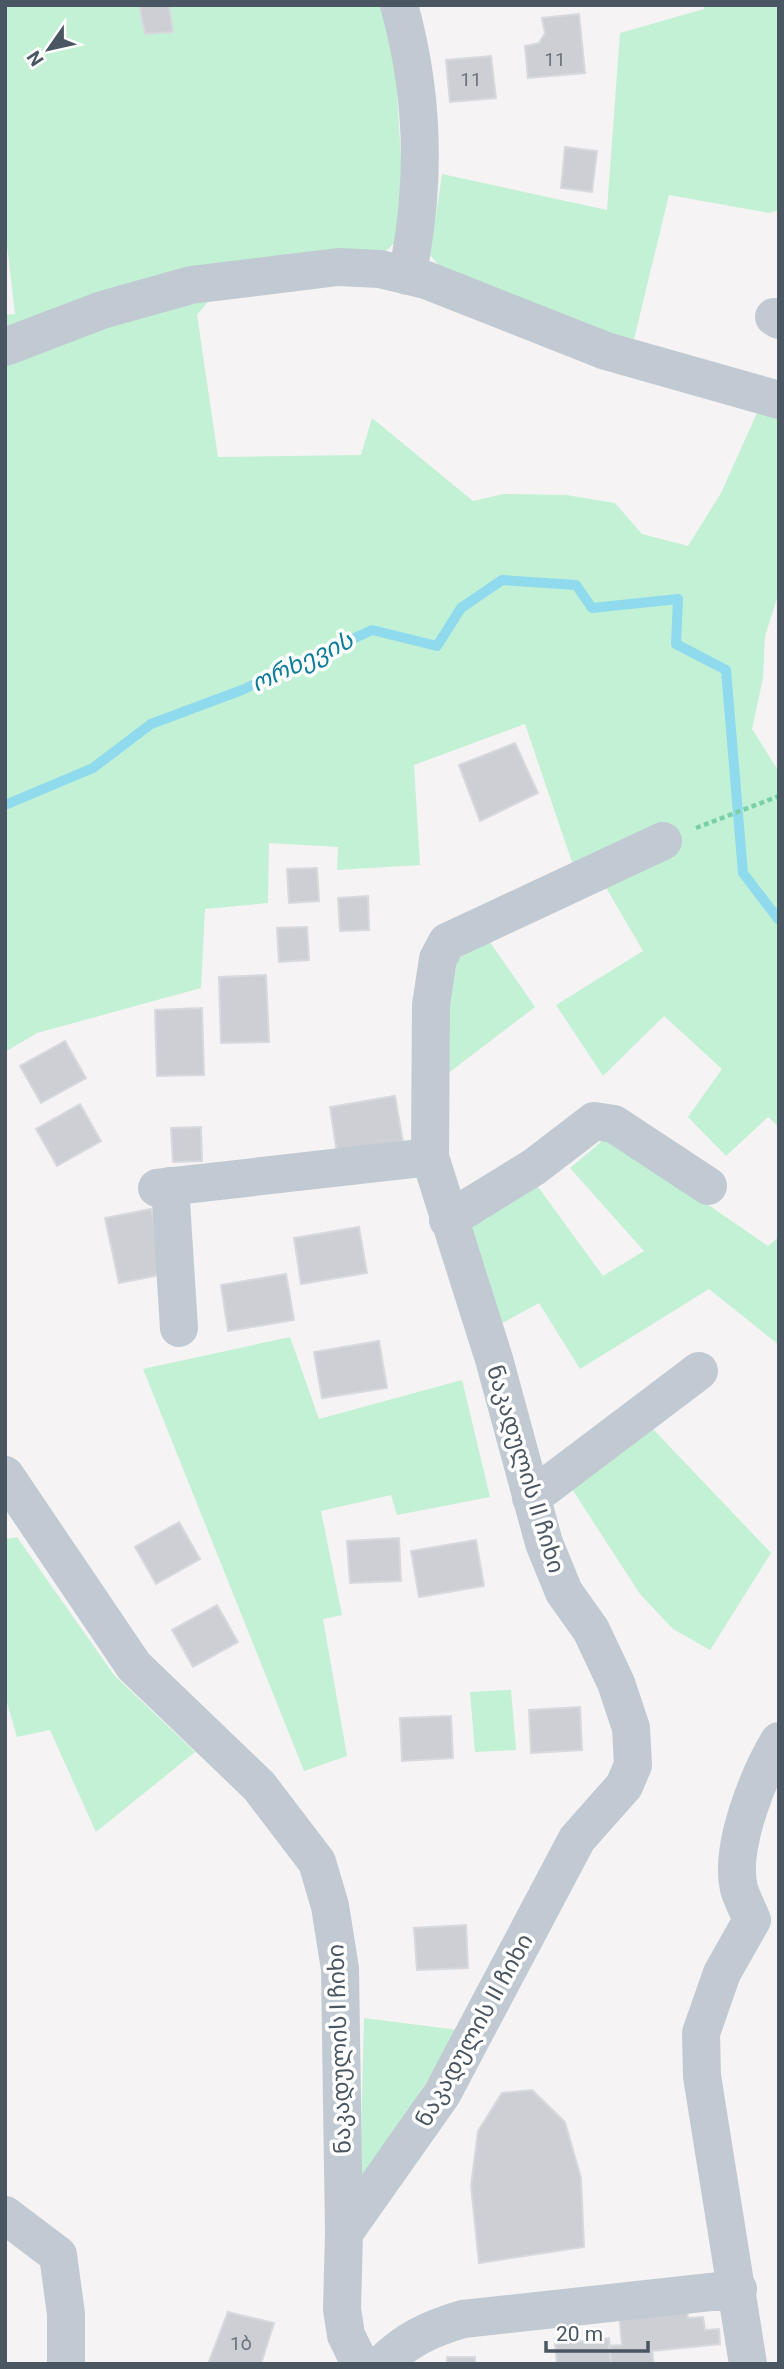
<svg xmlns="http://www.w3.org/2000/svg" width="784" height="2369" viewBox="0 0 784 2369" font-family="Roboto,'Noto Sans Georgian',sans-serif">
<rect width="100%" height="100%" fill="#f5f3f3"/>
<path fill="#c3f1d5" d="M5,5H384L395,58L404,208L399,238L381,256L5,334V315L15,314L5,227Z
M703,5H779V210L769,213L669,195L634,339L585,328L445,273L430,255L442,174L607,210L620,33L704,9Z
M215,293L197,315L218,457L361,455L372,418L473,501L504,494L566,495L615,503L642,534L688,546L721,493L761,404L779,416V592L765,636L763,678L752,729L779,772V1127L768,1117L726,1156L688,1117L722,1069L664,1016L603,1076L556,1005L643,951L601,879L575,871L525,724L414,765L420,865L337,870L338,847L269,843L268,903L205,909L201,988L37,1033L5,1052V358Z
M485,935L535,1007L438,1081L457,961Z
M608,1136L768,1246L779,1237V1345L709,1289L580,1369L539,1303L497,1326L472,1258L470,1218L533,1180L603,1276L644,1251L570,1168Z
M290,1337L319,1419L462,1380L490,1497L397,1515L391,1495L321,1511L342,1615L323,1619L347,1756L304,1771L143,1369Z
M650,1426L771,1553L710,1650L673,1629L640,1594L570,1486Z
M17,1537L114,1675L195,1752L96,1832L50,1730L17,1737L5,1696V1539Z
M511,1690L516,1750L475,1752L470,1692Z
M364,2018L458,2030L367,2179H360Z"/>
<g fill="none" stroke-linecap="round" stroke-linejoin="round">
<path stroke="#90daee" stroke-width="10" d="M5,805L93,768L151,724L242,690L372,630L437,646L461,608L502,580L576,585L592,608L678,599L676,644L726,670L743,873L779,920"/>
</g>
<path fill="#cdcfd5" stroke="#d7d9de" stroke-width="2" d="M139,5H169L173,32L145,34Z
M579,14L585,73L528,78L525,46L539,43L545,33L542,18Z
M491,56L496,98L450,102L446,60Z
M565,147L597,151L592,192L561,188Z
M515,743L538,793L480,821L459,765Z
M317,868L319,901L289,903L287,869Z
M368,896L369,930L340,931L338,898Z
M307,927L309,960L279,962L277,928Z
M266,975L269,1042L221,1043L219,977Z
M202,1008L204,1075L157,1076L155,1010Z
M65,1041L86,1078L41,1103L20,1066Z
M395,1096L403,1142L337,1153L330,1107Z
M80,1104L101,1141L57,1166L36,1129Z
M201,1127L202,1161L173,1162L171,1128Z
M151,1209L165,1274L119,1283L105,1218Z
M359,1227L367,1273L301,1284L294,1238Z
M286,1274L294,1320L228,1331L221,1285Z
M379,1341L387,1388L322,1398L314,1352Z
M179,1522L200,1559L156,1584L135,1547Z
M399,1538L401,1581L350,1583L347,1541Z
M476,1540L484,1586L419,1597L411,1551Z
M217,1605L238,1642L193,1667L172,1630Z
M580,1707L582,1750L531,1753L529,1710Z
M451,1716L453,1758L402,1761L400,1718Z
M466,1925L468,1968L417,1970L414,1928Z
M532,2090L565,2122L581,2178L584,2247L479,2263L471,2186L478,2131L502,2093Z
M687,2309L688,2318L703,2317L705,2330L719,2329L720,2344L652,2351L654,2364H611L609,2346L622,2345L619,2315Z
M228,2312L274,2323L261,2364H208Z
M609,2338L611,2364L557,2363L555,2344Z
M447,2357H475V2364H447Z"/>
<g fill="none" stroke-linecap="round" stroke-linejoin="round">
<path stroke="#7ad0a6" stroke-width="4.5" stroke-dasharray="5 3.5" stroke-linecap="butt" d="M696,828L779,796"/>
<path stroke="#c1cad2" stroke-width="38" d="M399,5C424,94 426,186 407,276
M774,317L779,320
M5,347L102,310L191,285L338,267L380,269L426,280L606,351L779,400
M170,1186L179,1328
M157,1188L430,1157
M448,1220L534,1167L594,1121L614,1124L708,1186
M5,1475L134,1666L259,1786L317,1862L330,1906L340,1969L344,2233
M531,1498L699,1371
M752,1920C748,1910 742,1899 739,1889C729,1848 758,1776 779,1741
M5,2215L58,2255L66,2314V2364
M360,2364L346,2335L342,2309L344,2233L442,2094L577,1839L624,1786L633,1765L631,1728L616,1683L591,1630L564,1592L544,1543L494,1359L430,1157L431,1005L438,959L447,942L663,841
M382,2364C406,2340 429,2329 463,2319L738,2289
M748,2364L702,2076L701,2033L722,1973L752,1920"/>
</g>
<g text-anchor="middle" stroke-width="7" stroke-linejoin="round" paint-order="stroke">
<g font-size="19" fill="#6b747e">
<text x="555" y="66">11</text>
<text x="471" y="86">11</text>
<text x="241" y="2350">1ბ</text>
</g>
<g font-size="23" fill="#4a5661" stroke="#fff">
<text transform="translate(526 1469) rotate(73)" y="8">ნაკადულის II ჩიხი</text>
<text transform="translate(474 2030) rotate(-61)" y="8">ნაკადულის II ჩიხი</text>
<text transform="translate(339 2049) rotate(-92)" y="8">ნაკადულის I ჩიხი</text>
</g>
<g font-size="24" font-style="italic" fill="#0c7c9b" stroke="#fff">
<text transform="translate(302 662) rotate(-25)" y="8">ორხევის</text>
</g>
</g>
<rect width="784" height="2369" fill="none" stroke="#4a5661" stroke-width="14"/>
<g transform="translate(49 49) rotate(236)" stroke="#ffffff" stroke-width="5" paint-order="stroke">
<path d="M0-5L12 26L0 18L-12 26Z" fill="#4a5661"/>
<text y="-10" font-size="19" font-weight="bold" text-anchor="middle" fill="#4a5661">N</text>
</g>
<path d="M546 2341v10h102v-10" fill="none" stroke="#4a5661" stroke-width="3.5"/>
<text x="556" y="2341" font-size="21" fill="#4a5661" stroke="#ffffff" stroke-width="5" paint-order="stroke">20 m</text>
</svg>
